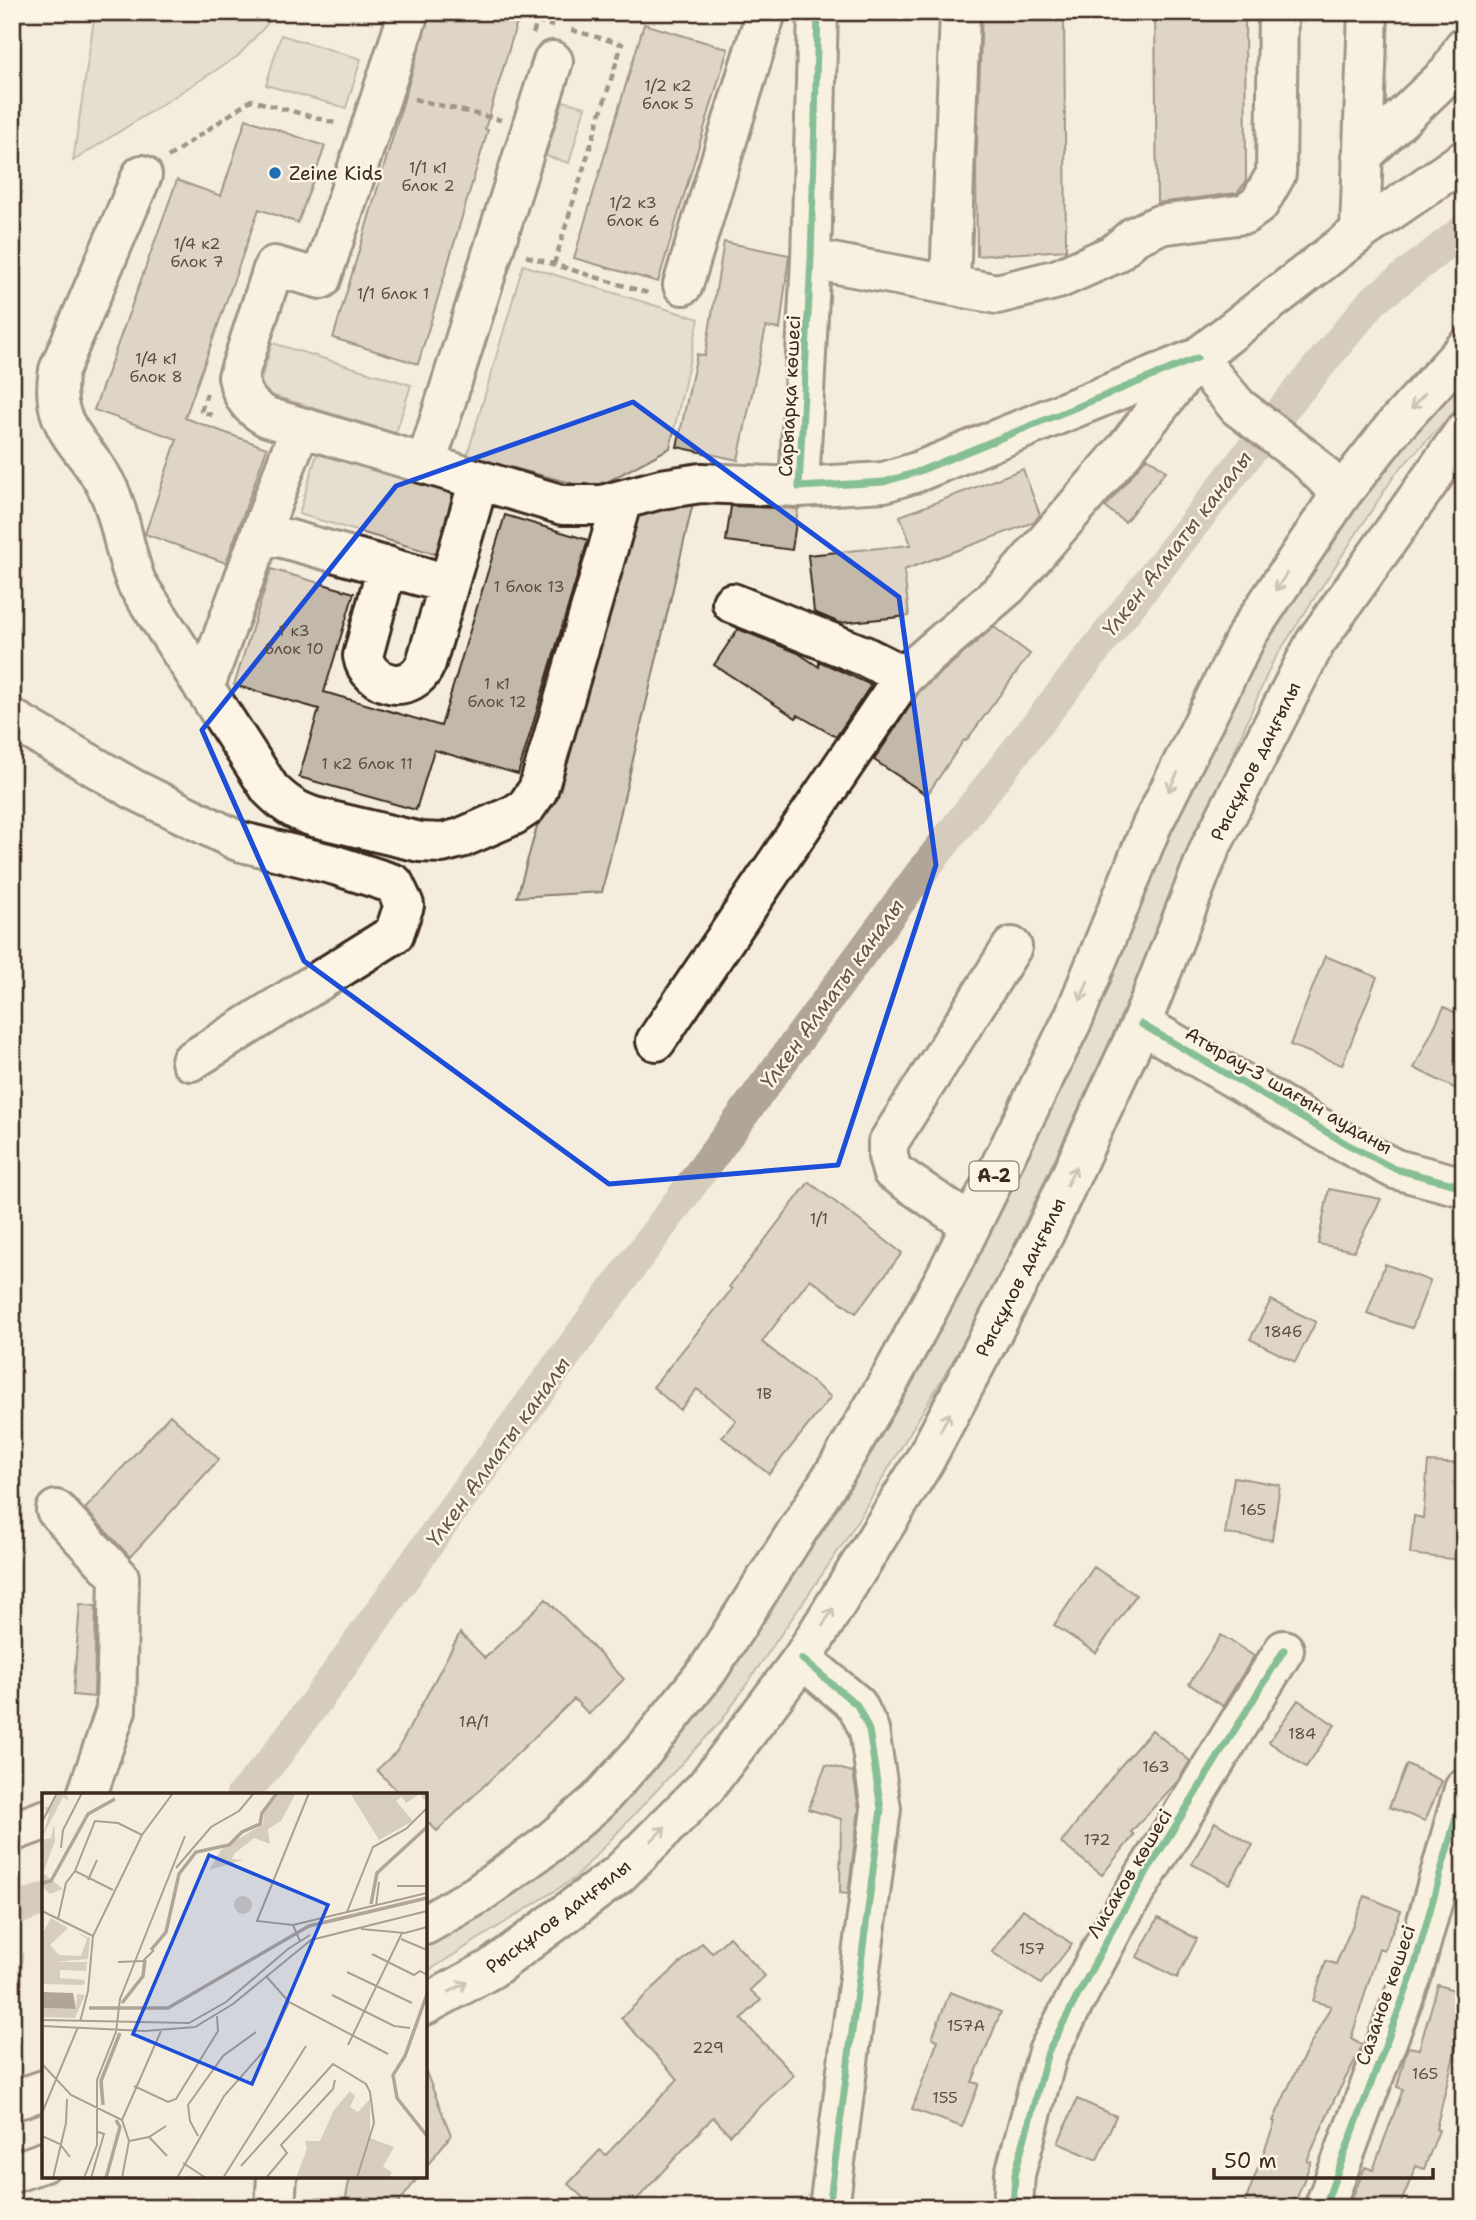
<svg xmlns="http://www.w3.org/2000/svg" width="1476" height="2220" viewBox="0 0 1476 2220" font-family="'Shantell Sans',sans-serif">
<rect width="100%" height="100%" fill="#f4eddd"/>
<filter id="ink" filterUnits="userSpaceOnUse"><feTurbulence type="fractalNoise" baseFrequency=".0143" numOctaves="2"/><feDisplacementMap in="SourceGraphic" scale="14" xChannelSelector="R" yChannelSelector="G"/><feConvolveMatrix kernelMatrix="1 2 1 2 8 2 1 2 1" color-interpolation-filters="sRGB"/></filter>
<g filter="url(#ink)">
<path fill="#d6cdbd" stroke="#887c6e" stroke-width="2" d="M95,12H278L238,56L73,161Z
M281,35L361,59L346,108L266,85Z
M563,101L585,107L569,163L546,156Z
M523,265L699,319L670,448L594,489L467,456Z
M272,343L411,385L396,433L258,391Z
M1464,369V401L1396,473L1272,663L1111,1039L985,1307L847,1538L722,1720L575,1878L425,1973V1941L696,1712L826,1527L957,1298L1250,655L1381,460Z
M318,450L460,492L442,556L299,514Z
M693,503L602,892L517,897L627,509Z"/>
<g fill="none" stroke-linecap="round" stroke-linejoin="round">
<path stroke="#b0a596" stroke-width="32" d="M242,1795L271,1762L334,1677L457,1503L920,874L1288,403L1373,301L1464,230
M12,1911L44,1899"/>
</g>
<path fill="#c3b9aa" stroke="#3b2a1e" stroke-width="2" d="M430,12H520L485,129L488,130L418,364L333,338Z
M982,12H1064L1066,250L977,256L976,169Z
M1155,12H1245L1246,182L1237,193L1157,203Z
M644,24L728,49L658,282L574,258Z
M246,119L325,146L298,223L259,209L185,418L267,448L226,563L145,534L177,439L94,410L177,180L221,196Z
M724,242L789,255L780,329L766,327L738,460L677,447L697,354L705,356Z
M1147,457L1166,471L1125,522L1105,507Z
M1023,469L1040,515L1034,522L904,570L909,616L840,623L814,612L808,555L911,545L900,516Z
M731,506L798,509L792,550L726,541Z
M505,515L588,540L518,774L434,750L416,810L299,777L319,709L234,685L271,569L354,593L324,692L441,726Z
M994,627L1030,654L966,741L964,740L927,795L874,760L920,691Z
M738,629L798,653L819,667V661L871,685L836,737L798,715L796,718L714,665Z
M1325,956L1377,977L1342,1065L1290,1045Z
M1444,1007L1464,1017V1093L1414,1068Z
M809,1182L902,1253L856,1313L810,1279L762,1342L831,1397L769,1474L722,1437L736,1420L697,1389L680,1410L653,1387L732,1289L729,1287Z
M1329,1189L1381,1199L1354,1251L1318,1244Z
M1385,1264L1430,1281L1412,1328L1367,1314Z
M1271,1300L1316,1322L1295,1362L1250,1339Z
M170,1415L219,1459L130,1557L85,1509Z
M1428,1462L1464,1464V1527L1459,1560L1410,1554L1414,1516L1423,1518Z
M1234,1477L1280,1485L1272,1540L1225,1534Z
M1094,1567L1136,1595L1096,1653L1054,1625Z
M546,1599L624,1679L589,1714L574,1699L437,1831L425,1819V1795H401L377,1770L397,1751L460,1633L485,1658Z
M80,1604L96,1606L94,1697L73,1695Z
M1221,1635L1254,1656L1223,1706L1189,1684Z
M1298,1700L1335,1725L1306,1767L1269,1742Z
M1152,1730L1190,1761L1177,1782L1131,1832L1134,1835L1102,1875L1061,1843L1118,1769Z
M1407,1764L1442,1781L1425,1821L1389,1807Z
M826,1765L853,1772L859,1809L848,1894L840,1893L841,1819L808,1809Z
M1215,1822L1253,1845L1229,1884L1192,1864Z
M1365,1896L1401,1911L1384,1950L1379,1948L1351,2039L1362,2045L1358,2055L1335,2098L1307,2161L1311,2162L1293,2208H1243L1275,2122L1273,2121L1294,2075L1331,2006L1313,2001L1326,1961L1336,1964Z
M1023,1909L1072,1944L1041,1984L992,1952Z
M1158,1918L1197,1939L1177,1978L1137,1957Z
M729,1937L765,1976L750,1990L761,2000L741,2019L794,2075L730,2135L713,2117L629,2208H594L568,2184L600,2150L606,2155L678,2079L621,2018L702,1943L712,1953Z
M1438,1985L1464,1993V2037L1459,2035L1436,2129L1439,2130L1424,2169L1416,2166L1399,2208H1348L1365,2167L1373,2170L1403,2089L1397,2087L1406,2053L1408,2047L1419,2049Z
M950,1992L1001,2012L972,2082L979,2084L962,2127L912,2109L938,2040L932,2038Z
M426,2072L451,2135L425,2168V2073Z
M1077,2099L1116,2116L1097,2160L1058,2143Z
M350,2176H419L395,2208H344Z"/>
<g fill="none" stroke-linecap="round" stroke-linejoin="round">
<g stroke="#3b2a1e" stroke-width="44">
<path id="minor" d="M409,12L321,279L274,266L238,377C242,397 249,407 267,417L563,505H602L661,489L701,483L799,487
M818,12L811,259L799,487L884,482L917,472L1197,358
M1362,156L1449,73L1464,47
M142,175L59,370C48,431 87,443 109,491C122,520 124,554 137,584L270,789C284,803 295,811 314,817L420,842L442,843L461,838L514,815L526,807L538,790L622,500
M1360,232L1368,12
M811,259L997,294L1058,279L1114,254L1135,236L1159,225L1245,214L1259,204L1276,174L1278,12
M683,285L766,12
M950,285L960,12
M426,464L553,61
M1341,494L1310,462L1238,407L1197,358L1360,232L1464,160
M261,532L449,584
M387,566L363,656C368,687 413,696 426,663L479,480
M732,603L864,656L904,676L1008,586L1124,451L1196,359
M204,688L300,427
M12,719L133,789L238,841L335,865L394,884L404,905L394,934L191,1061
M1141,1024L1347,1144L1395,1169L1464,1187
M656,1041L904,676
M970,1224L892,1171L888,1156V1143L1012,947
M56,1510L119,1577L116,1710L87,1795
M802,1659L857,1705L869,1730L881,1809L829,2208
M12,1832L44,1820
M275,2208L277,2176
M1013,2208L1015,2174L1048,2052L1118,1919L1284,1650
M1324,2208L1412,1975L1464,1789"/>
</g>
<g stroke="#3b2a1e" stroke-width="44">
<path id="major" d="M425,1925L477,1895L543,1848L597,1802L645,1749L708,1670L839,1466L892,1376L947,1274L1074,1017L1151,827L1248,633L1341,494L1394,427L1464,350
M425,2005L491,1969L619,1874L705,1788L802,1659L925,1460L1044,1234L1141,1024L1210,848L1315,643L1464,432
M12,2101L44,2090
M12,2173L44,2162"/>
</g>
<path stroke="#3b2a1e" stroke-width="4.5" stroke-dasharray="7 5" stroke-linecap="butt" d="M533,34L537,22L553,26
M414,99L501,120
M168,157L251,100L339,124
M526,256L651,294
M554,264L622,44L568,29
M207,393L201,411L217,417"/>
<use href="#minor" stroke="#fcf5e5" stroke-width="38"/>
<use href="#major" stroke="#fcf5e5" stroke-width="38"/>
<g stroke="#fcf5e5" stroke-width="11">
<path id="cycleway" d="M818,12L811,259L799,487L884,482L917,472L1197,358
M1141,1024L1347,1144L1395,1169L1464,1187
M802,1659L857,1705L869,1730L881,1809L829,2208
M1013,2208L1015,2174L1048,2052L1118,1919L1284,1650
M1324,2208L1412,1975L1464,1789"/>
</g>
<use href="#cycleway" stroke="#00873e" stroke-width="7"/>
</g>
<defs><path id="oneway-shaft" d="M-6 0H5M1.5-3L5.5 0L1.5 3" fill="none" stroke-width="1.6" stroke-linecap="round" stroke-linejoin="round" transform="scale(1.75)"/></defs>
<g stroke="#9c9082">
<use href="#oneway-shaft" transform="translate(1418 401) rotate(132)"/>
<use href="#oneway-shaft" transform="translate(1281 582) rotate(123)"/>
<use href="#oneway-shaft" transform="translate(1173 782) rotate(116)"/>
<use href="#oneway-shaft" transform="translate(1084 991) rotate(112)"/>
<use href="#oneway-shaft" transform="translate(1071 1176) rotate(-65)"/>
<use href="#oneway-shaft" transform="translate(945 1422) rotate(-62)"/>
<use href="#oneway-shaft" transform="translate(828 1617) rotate(-58)"/>
<use href="#oneway-shaft" transform="translate(658 1834) rotate(-45)"/>
<use href="#oneway-shaft" transform="translate(458 1987) rotate(-29)"/>
</g>
</g>
<path d="M0 0H1476V2220H0ZM633,402L899,597L936,865L838,1165L609,1184L304,961L202,730L396,486Z" fill="#f4eddd" fill-opacity=".55" fill-rule="evenodd"/>
<path fill="none" stroke="#1d4ed8" stroke-width="5" stroke-linejoin="round" d="M633,402L899,597L936,865L838,1165L609,1184L304,961L202,730L396,486Z"/>
<circle fill="#1f6fb2" stroke="#fcf5e5" stroke-width="2.5" cx="275" cy="173" r="7"/>
<g text-anchor="middle" stroke-width="5" stroke-linejoin="round" paint-order="stroke">
<g font-size="16" fill="#5d4e41">
<text x="668" y="91">1/2 к2<tspan x="668" dy="18">блок 5</tspan></text>
<text x="428" y="173">1/1 к1<tspan x="428" dy="18">блок 2</tspan></text>
<text x="633" y="208">1/2 к3<tspan x="633" dy="18">блок 6</tspan></text>
<text x="197" y="249">1/4 к2<tspan x="197" dy="18">блок 7</tspan></text>
<text x="393" y="299">1/1 блок 1</text>
<text x="156" y="364">1/4 к1<tspan x="156" dy="18">блок 8</tspan></text>
<text x="529" y="592">1 блок 13</text>
<text x="294" y="636">1 к3<tspan x="294" dy="18">блок 10</tspan></text>
<text x="497" y="689">1 к1<tspan x="497" dy="18">блок 12</tspan></text>
<text x="367" y="769">1 к2 блок 11</text>
<text x="819" y="1224">1/1</text>
<text x="1283" y="1337">184б</text>
<text x="764" y="1399">1В</text>
<text x="1253" y="1515">165</text>
<text x="474" y="1727">1А/1</text>
<text x="1302" y="1739">184</text>
<text x="1156" y="1772">163</text>
<text x="1097" y="1845">172</text>
<text x="1032" y="1954">157</text>
<text x="966" y="2031">157А</text>
<text x="708" y="2053">229</text>
<text x="1425" y="2079">165</text>
<text x="945" y="2103">155</text>
</g>
<rect fill="#fcf5e5" stroke="#75675a" stroke-width="2" x="969.5" y="1161.5" width="49" height="29" rx="5"/>
<g font-size="18" font-weight="bold" fill="#3b2a1e">
<text x="994" y="1182">A-2</text>
</g>
<g font-size="19" fill="#3b2a1e" stroke="#fcf5e5" text-anchor="start">
<text x="289" y="180">Zeine Kids</text>
</g>
<g font-size="19" fill="#3b2a1e" stroke="#fcf5e5">
<text transform="translate(789 396) rotate(-87)" y="7">Сарыарқа көшесі</text>
<text transform="translate(1255 761) rotate(-63)" y="7">Рысқұлов даңғылы</text>
<text transform="translate(1289 1090) rotate(30)" y="7">Атырау-3 шағын ауданы</text>
<text transform="translate(1020 1277) rotate(-63)" y="7">Рысқұлов даңғылы</text>
<text transform="translate(1129 1873) rotate(-59)" y="7">Лисаков көшесі</text>
<text transform="translate(558 1916) rotate(-37)" y="7">Рысқұлов даңғылы</text>
<text transform="translate(1385 1995) rotate(-71)" y="7">Сазанов көшесі</text>
</g>
<g font-size="21" font-style="italic" fill="#645548" stroke="#fcf5e5">
<text transform="translate(1177 544) rotate(-52)" y="7">Үлкен Алматы каналы</text>
<text transform="translate(832 994) rotate(-54)" y="7">Үлкен Алматы каналы</text>
<text transform="translate(498 1452) rotate(-54)" y="7">Үлкен Алматы каналы</text>
</g>
</g>
<g transform="translate(42 1793)">
<rect width="385" height="385" fill="#f4eddd"/>
<path d="M15,0H24L27,8L21,4L0,45L7,21L2,14H9ZM237,0H254L239,28L226,36L228,51L212,45L192,61L190,66L201,67L167,77L180,56L221,31L222,20ZM308,0H385V11L378,1L364,10L360,4L354,8L371,28L337,47ZM12,31L13,48L1,80L21,96L8,101L0,93V47L9,45ZM192 112a9 9 0 1 1 18 0a9 9 0 1 1-18 0ZM9,125L26,135L8,152L17,162L39,163L45,146L36,140L48,145L46,166L13,169H45L44,178L18,177V185L43,187L42,192L0,191V142ZM35,201L43,202L33,225L0,224V215L34,216ZM308,298L313,303L308,314L316,319L328,306V345L352,354L341,374L350,379L347,385H254L265,356L263,348H278L292,317Z" fill="#d6cdbd"/>
<path d="M0,199L31,200L34,216L0,215Z" fill="#b0a596"/>
<path fill="none" stroke="#b0a596" stroke-width="3.5" d="M0,90L9,88L46,21L73,6M329,111L335,80L385,34M109,157L124,139L137,81L154,59L187,52L200,39L218,31L220,20L235,0M385,201L363,263L351,282L355,305L385,343M80,210L101,183L103,167M47,215H126L267,133L385,105M61,312L59,288L78,240M64,385L78,334L74,327"/>
<path fill="none" stroke="#aa9f91" stroke-width="2" d="M0,29L15,0M19,55L21,37L40,0M134,75L169,34L197,18L212,0M46,87L55,67M355,93H385M71,97L33,78L53,28L76,30L100,42M334,113L337,89M0,118L51,143M305,119L331,54L364,36L385,15M16,126L24,90L33,78M251,132L215,128L267,0M319,136L363,140L385,134M359,146L385,157M258,148L251,132L385,100M330,161L372,182L378,178L385,182M76,169L101,168L112,157M305,179L370,210M224,183L247,209L346,261M290,202L352,233L368,235M0,227L147,230L184,209L246,156L268,142M38,229L46,198L51,143L100,42L131,0M0,233L103,238L153,234L191,211L269,147L385,118M306,252L360,140M0,271L29,302L80,327L87,348L80,385M92,293L126,309L134,306L176,238L175,223M0,320L36,234M80,327L119,238M0,343L18,351L28,364M156,343L148,328L146,312L181,263L214,239M107,344L125,363M87,348L107,344L124,333M141,370L164,385M199,373L291,271L324,291L328,299L332,330L315,385M11,385L24,330L25,306M42,385L55,352V287L74,239L78,206L143,43M49,385L62,341L56,339M135,385L182,303L227,252L247,209M181,385L264,253M224,385L245,360L239,352L291,296L293,287"/>
<path fill="#1d4ed8" fill-opacity="0.15" stroke="#1d4ed8" stroke-width="3.5" d="M167,62L286,112L210,291L91,241Z"/>
<rect width="385" height="385" fill="none" stroke="#3b2a1e" stroke-width="3.5"/>
</g>
<rect width="1476" height="2220" fill="none" stroke="#fcf5e5" stroke-width="42"/>
<rect x="21" y="21" width="1434" height="2178" fill="none" stroke="#3b2a1e" stroke-width="2.5" filter="url(#ink)"/>
<path d="M1214 2168v10h219v-10" fill="none" stroke="#3b2a1e" stroke-width="3.5"/>
<text x="1224" y="2168" font-size="21" fill="#3b2a1e" stroke="#fcf5e5" stroke-width="5" paint-order="stroke">50 m</text>
</svg>
